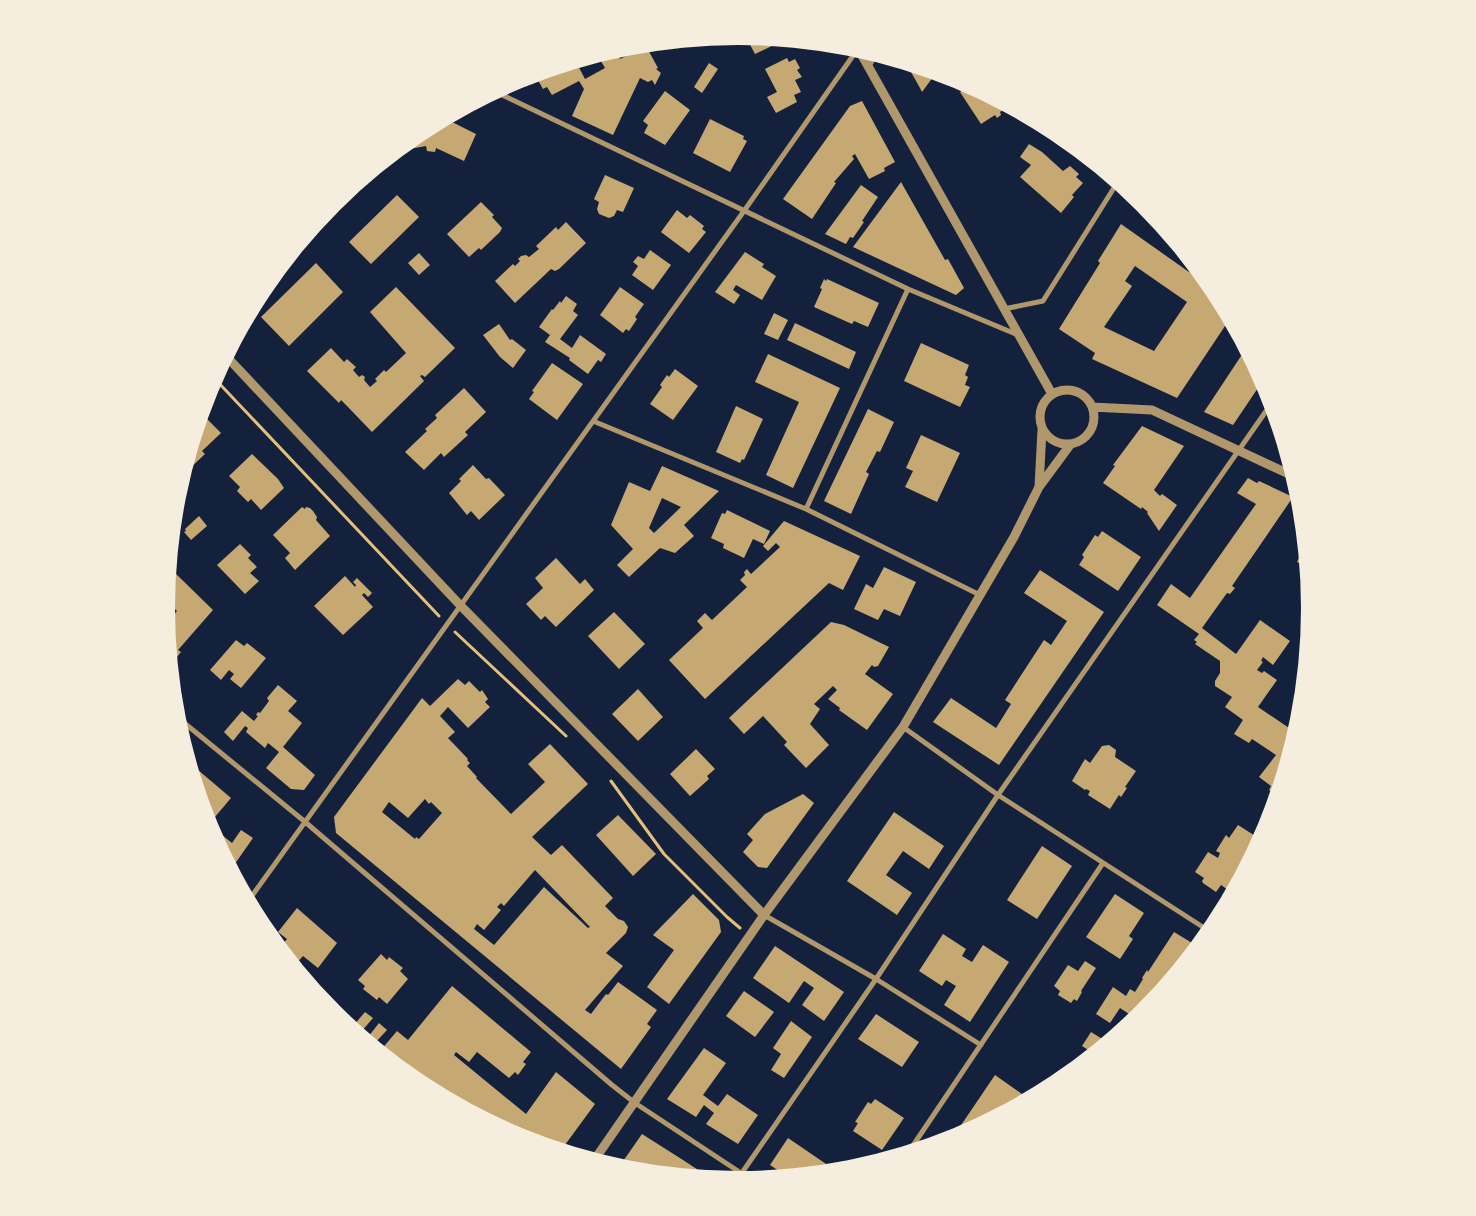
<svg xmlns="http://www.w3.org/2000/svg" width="1476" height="1216" viewBox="0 0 1476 1216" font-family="Manrope,sans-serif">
<rect width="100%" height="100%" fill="#14213d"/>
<path fill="#c6a872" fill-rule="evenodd" d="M746,37H750L782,41L755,54Z
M646,46L658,68L656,69L661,73L655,85L652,80L648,82L640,78L613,135L572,116L584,89L579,81L552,95L547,87L543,89L535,75L576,62L585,79L605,68L598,56L616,51L620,59Z
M787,58L789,62L795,59L800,68L797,70L802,77L795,80L801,92L794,95L797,102L776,113L767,97L777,92L765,69Z
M709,63L718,69L702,93L694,87Z
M907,65L936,73L922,92L920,88Z
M969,86L992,98L1008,107L1000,112L1001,115L997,118L995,115L981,124L960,92Z
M665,91L690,110L665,145L644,133L648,125L643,121Z
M862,101L895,162L884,168L885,171L869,179L855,154L852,156L854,159L834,182L836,183L812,219L783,199L850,106Z
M448,118L453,121L452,122L476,134L464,161L436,148L435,152L427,151L426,146L398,151L421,132Z
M710,119L744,136L743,139L747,141L730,172L693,153Z
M1029,144L1042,152L1063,171L1070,166L1079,174L1076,177L1083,183L1072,195L1074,197L1061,213L1020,177L1031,165L1020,157Z
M605,175L634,188L623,212L617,210L614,216L609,218L599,214L597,209L599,202L594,199Z
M901,182L945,260L948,259L964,288L956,295L853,247Z
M861,185L878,197L862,221L864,222L853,238L850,237L846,244L825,234Z
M397,195L419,217L371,264L349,242Z
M481,202L494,215L492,217L502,228L500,232L481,250L479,248L469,257L447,234Z
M677,210L687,218L690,215L704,226L702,229L706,232L689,253L661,232Z
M566,222L586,243L559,269L555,271L551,269L515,303L495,281L513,264L515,266L520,261L518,259L521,256L526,255L529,257L539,249L536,246L556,227L558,230Z
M1121,224L1189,272L1193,266L1214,291L1229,320L1177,398L1092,359L1095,353L1059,329L1100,263L1098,261ZM1135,266L1187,302L1154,351L1104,327L1132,286L1125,281Z
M650,250L671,265L653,290L632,275L638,266L633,262L638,256L644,259Z
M745,252L764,264L762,267L776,276L762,300L736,285L733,290L740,295L734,304L715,292Z
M419,253L430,265L419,275L408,263Z
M316,263L343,292L289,346L261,317Z
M824,279L826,281L827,279L879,303L868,327L854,321L852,324L814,307L822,289L820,288Z
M396,287L455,348L425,377L422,375L420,376L424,381L372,432L347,406L341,400L339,403L307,371L331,348L344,362L347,359L356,367L353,370L359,377L362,375L365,377L364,380L370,387L377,381L375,379L384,370L386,372L406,353L370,312Z
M620,287L644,304L635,317L637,319L629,331L626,329L623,333L600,315Z
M566,296L577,304L573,311L578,315L560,339L572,348L580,335L606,354L601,362L598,360L588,374L569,360L570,358L545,342L550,335L539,327L552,309L553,310L560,301L561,303Z
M774,313L788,320L778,340L764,334Z
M795,323L856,352L849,369L787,340Z
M499,324L510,340L512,339L526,350L513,368L500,357L483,335Z
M921,343L969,365L965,375L968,377L965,385L970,387L960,407L904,381Z
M1245,350L1262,382L1233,425L1204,412Z
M768,354L840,388L793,488L766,475L799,402L755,382Z
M552,363L583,384L557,420L529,399L534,392L532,391Z
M675,369L698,386L673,420L650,404L662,387L660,385L667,375L669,377Z
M464,388L486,412L465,432L468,435L444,457L441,453L424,470L405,452L427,431L425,429L437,418L435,415Z
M736,406L763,419L744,460L742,459L740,463L716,452Z
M868,409L894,422L880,452L877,451L866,472L869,474L851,514L824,501Z
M202,414L221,433L202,451L205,454L184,474Z
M1142,426L1184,446L1154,490L1160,496L1162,494L1177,505L1159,531L1147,513L1148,512L1142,507L1141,509L1103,483L1115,466L1113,465Z
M921,435L960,453L937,502L905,487L913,471L906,468Z
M252,454L278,479L284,488L261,510L251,499L248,502L237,491L240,487L229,476Z
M473,465L486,479L489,478L505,495L479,520L471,511L467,515L449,493L461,481L459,479Z
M662,466L719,491L684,525L694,536L675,553L660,548L629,577L617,565L633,549L611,525L629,482L650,491ZM662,498L681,507L654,533L649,528Z
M1248,478L1257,483L1259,481L1293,497L1232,586L1235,588L1230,594L1227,593L1202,628L1236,654L1260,620L1290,641L1273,665L1263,657L1261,661L1263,662L1257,670L1262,673L1264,671L1277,680L1258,707L1295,732L1276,795L1269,790L1271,786L1259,777L1276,755L1252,739L1249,743L1234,734L1243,720L1225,707L1232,697L1215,686V681L1220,673V661L1195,644L1197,642L1194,640L1199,634L1157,605L1171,584L1190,598L1256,504L1237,493Z
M302,507L305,509L306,507L310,508L313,511L317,517L316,520L330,536L295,570L285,558L290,553L273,535Z
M727,510L770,531L764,544L753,539L744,558L723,548L724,544L711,538L722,513L725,514Z
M199,516L207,526L191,540L184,532L186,531L185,529Z
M784,521L860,556L843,590L829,583L705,699L669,660L703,628L697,621L705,613L712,620L747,587L740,580L745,575L744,572L747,569L751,574L780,547L776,543L768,551L763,546Z
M1102,531L1141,557L1118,591L1079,565L1084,557L1082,555L1095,535L1098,537Z
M240,544L251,555L248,558L257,567L250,573L259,581L245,594L217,565Z
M1304,547V552L1306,566L1297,562Z
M556,558L580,584L585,579L594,590L556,627L545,616L541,620L526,604L543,588L535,578Z
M884,567L916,582L900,616L884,609L878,620L854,609L866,584L873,588Z
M1040,570L1104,612L999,765L933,722L951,698L996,728L1011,704L1005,700L1044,640L1051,645L1067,621L1024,593Z
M173,571L213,610L178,650L181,652L172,663L168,622L177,611L167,602L170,575Z
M345,576L355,587L356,585L353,582L357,578L372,593L368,597L364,593L362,595L373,607L343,635L314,606Z
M614,612L645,644L619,669L588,636Z
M831,622L844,625L889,647L878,666L874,667L872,665L865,674L893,694L867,730L839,710L840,708L828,699L837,690L833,686L814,704L820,709L810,724L829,745L806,768L784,745L787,742L763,716L744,734L729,718Z
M236,640L244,646L247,643L266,658L241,688L230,679L234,674L229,670L221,680L210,670Z
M458,679L465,685L469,681L480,692L482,690L488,699L485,702L490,707L468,728L448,707L440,716L455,732L448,738L468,759L467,760L470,763L467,766L477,777L476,778L511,814L545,782L528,764L550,744L588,784L532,837L551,855L562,845L613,898L605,906L618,919L624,921L628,927L626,933L606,953L623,966L585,1010L591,1014L606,994L608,995L618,982L657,1010L647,1024L651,1027L621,1069L336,833L334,817L422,698L430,706ZM425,799L429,804L431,802L442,813L419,839L416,837L415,839L382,812L389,802L408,818ZM535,870L590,927L588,928L544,887L494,945L474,929L477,924L484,930L501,910L497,907L501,903L504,906Z
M278,685L297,701L288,711L302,723L283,747L315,775L304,790L291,789L266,768L279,752L268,743L265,748L246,732L248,728L245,726L233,741L224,732L242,711L254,721L258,716L256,715L258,712L260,713L269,701L267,698Z
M638,689L663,717L638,741L612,714Z
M1109,745L1116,750L1115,757L1136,771L1125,787L1127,788L1121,797L1119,795L1110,809L1088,795L1090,791L1086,789L1085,790L1072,781L1085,759L1090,763L1102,746Z
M696,749L715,769L707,776L709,779L690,796L670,774Z
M191,764L231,798L209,824Z
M803,794L814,803L767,868L758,867L743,852L753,840L747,834L765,814Z
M894,812L944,846L929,869L903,851L886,875L912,893L897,915L847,881Z
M618,815L656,854L633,876L596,835Z
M1238,825L1260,839L1231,892L1221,885L1216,892L1203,883L1202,881L1204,878L1195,872L1208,852L1218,858L1220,853L1216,851L1226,835L1229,838Z
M241,830L253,838L232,868L214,835L217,831L232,843Z
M1042,846L1072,866L1037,919L1007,900Z
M693,894L719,920L721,932L669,1004L647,987L674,950L653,935Z
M1115,894L1144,913L1129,936L1133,939L1120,959L1086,937Z
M297,908L337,943L318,968L303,956L295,965L280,947L287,939L278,932Z
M1174,932L1197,946L1142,1012L1135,1018L1120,1008L1110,1023L1096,1014L1113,987L1126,996L1130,989L1135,992L1143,979L1142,978L1147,970L1148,972Z
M943,934L966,949L962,956L972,962L983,945L1009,962L970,1022L944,1005L956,986L946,980L942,986L919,971Z
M775,946L844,992L824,1021L802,1005L814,988L804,981L789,1003L753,978Z
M381,954L387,960L389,957L403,968L400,971L408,979L387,1004L379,997L377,1000L363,989L365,986L358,980Z
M1085,961L1096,968L1081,991L1082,992L1077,1001L1074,999L1071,1003L1058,995L1060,991L1054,986L1068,965L1078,971Z
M452,986L531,1052L523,1062L526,1064L518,1075L515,1072L509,1078L477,1052L469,1062L456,1052L454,1055L526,1114L556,1072L595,1104L562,1149L519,1136L420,1083L380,1051L397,1031L408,1040Z
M744,991L774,1012L755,1037L726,1016Z
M365,1012L373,1018L361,1032L353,1026Z
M876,1014L919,1042L902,1067L858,1039Z
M791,1021L812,1037L784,1078L771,1070L781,1054L773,1048Z
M379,1023L387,1030L375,1043L368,1037Z
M1091,1032L1104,1040L1102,1042L1104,1044L1093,1053L1082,1046Z
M704,1048L726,1063L703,1095L718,1106L727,1094L758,1115L738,1144L706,1124L714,1113L704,1105L696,1117L667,1099Z
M995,1075L1022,1094L1015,1105L953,1137Z
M875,1099L904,1118L882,1150L853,1131L858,1123L855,1122L868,1102L871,1104Z
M642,1134L683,1160L709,1177L671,1173L666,1170L662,1172L619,1167Z
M788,1138L832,1168L830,1171L785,1175L770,1165Z"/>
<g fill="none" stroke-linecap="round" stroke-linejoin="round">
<path stroke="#e5c07b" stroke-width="3" d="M215,379L439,616
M455,632L566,736
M611,781L664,854L727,917L740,928"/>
<path stroke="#b1986c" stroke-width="5" d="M868,67L876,55
M496,92L908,289L1018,335
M1004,309L1043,301L1117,183
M593,421L806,509L980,595
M806,509L908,289
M177,717L304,821L612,1085L635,1103L750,1179
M903,727L998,795L1209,931
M249,900L744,211L857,50
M764,915L876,979L981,1045
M910,1150L1103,863
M737,1180L876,979L998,795L1271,404"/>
<path stroke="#b1986c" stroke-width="9" d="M859,50L1052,394
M227,357L460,605L764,915
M1040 417a27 27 0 1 1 54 0a27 27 0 1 1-54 0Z
M1092,407L1152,410L1293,476
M1039,487L1042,430
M595,1159L764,915L903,727L1014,537L1039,487L1070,445"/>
</g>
<path d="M0 0H1476V1216H0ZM175 608a563 563 0 1 1 1126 0a563 563 0 1 1-1126 0Z" fill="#f5edde" fill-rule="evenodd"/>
</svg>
